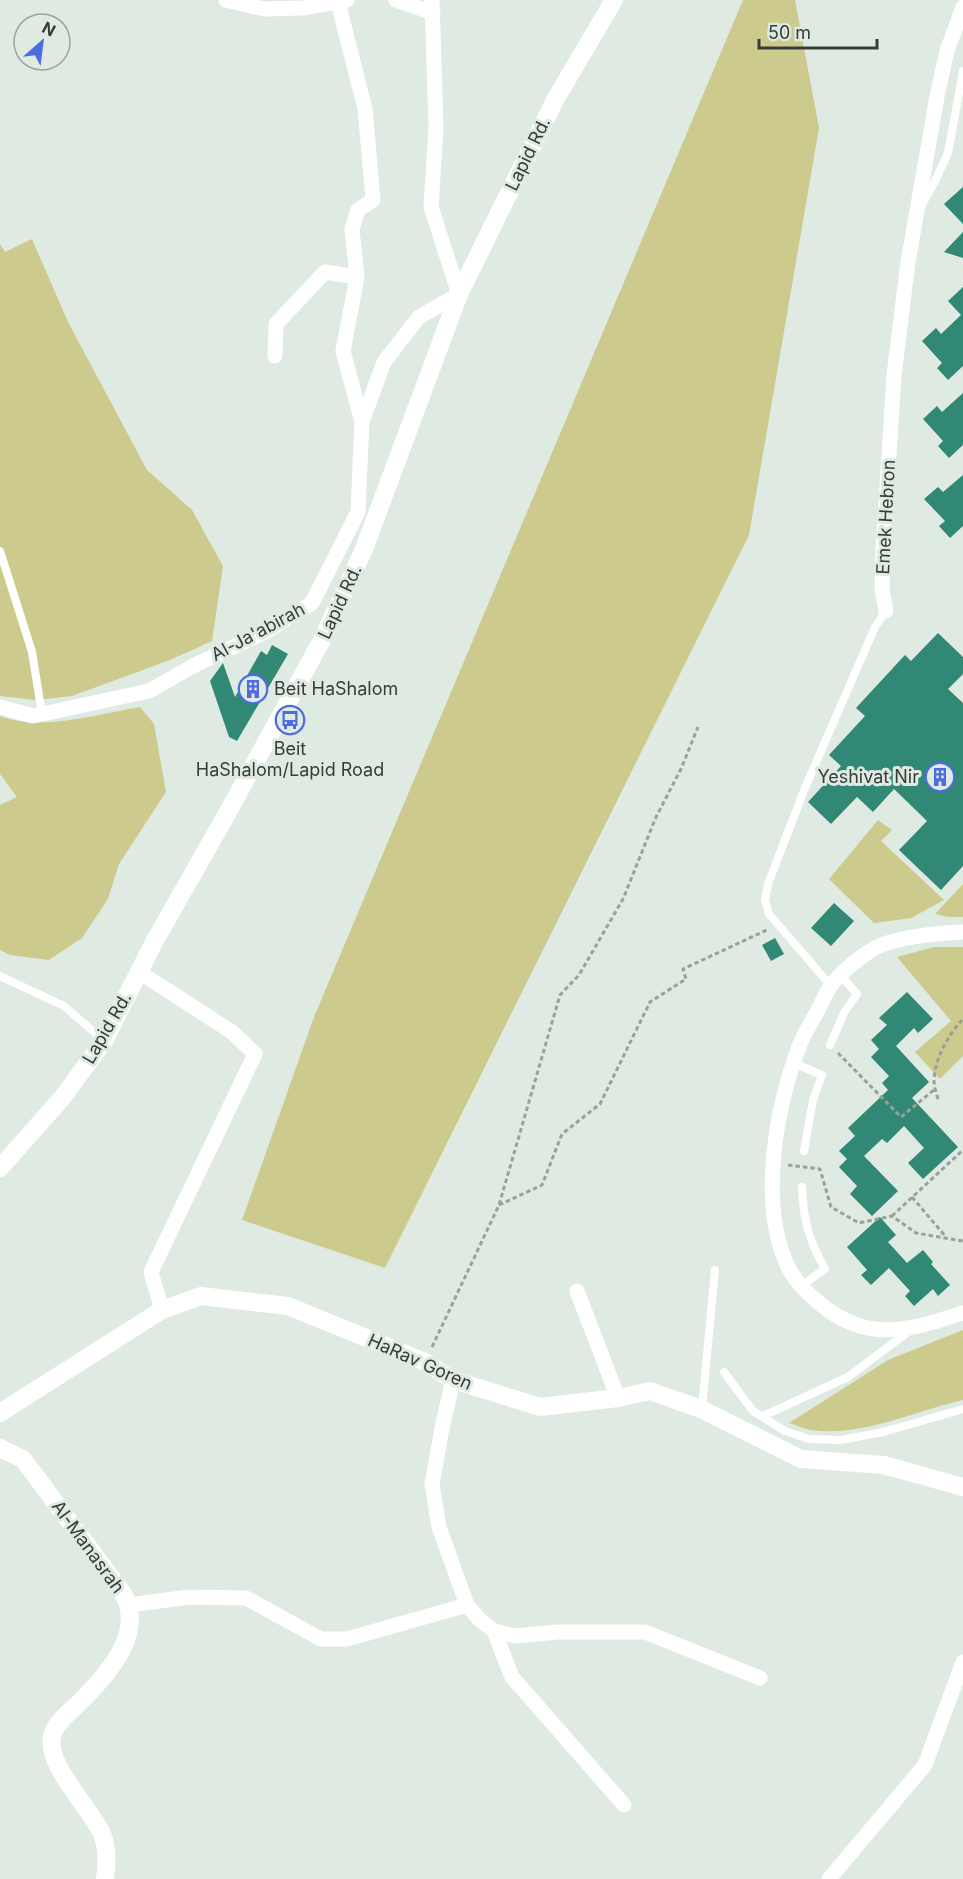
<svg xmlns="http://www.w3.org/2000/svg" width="963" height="1879" viewBox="0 0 963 1879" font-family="Inter,sans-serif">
<rect width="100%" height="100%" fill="#dfeae2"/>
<path fill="#ccca8d" d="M743,0H795L819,128L749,535L385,1268L242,1220L314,1017Z
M32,239L68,322L147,470L192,510L223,566L212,641L170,660L72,696L36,700L0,696V244L5,252Z
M140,707L154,724L166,792L119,864L108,899L82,938L49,960L10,955L0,950V805L17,797L0,774V716C39,732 99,714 140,707Z
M878,820L892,830L881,841L944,900L911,918L874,923L829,879Z
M963,884V917H948L935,914Z
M934,947H963V1056L940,1079L915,1052L951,1021L897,957Z
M963,1330V1400C914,1411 863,1437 811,1430C804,1429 796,1425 789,1423L888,1360Z"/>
<path fill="#308875" d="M963,187V224L944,204Z
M963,232V258L944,252Z
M963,287V366L948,380L937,368L942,363L922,341L936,328L941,334L961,315L948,301Z
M963,393V445L949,458L938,446L943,441L923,419L937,406L942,412Z
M963,475V526L950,538L939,526L945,521L924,499L938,487L943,492Z
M938,633L963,657V674L948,689L963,703V866L941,890L899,850L927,821L894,789L873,812L857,797L831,824L808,802L841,766L829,755L865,716L856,708L905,655L911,661Z
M272,645L288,654L237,741L229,737L210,681L223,663L235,697L261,651L267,655Z
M834,903L854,921L831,946L811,928Z
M775,938L784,954L771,961L762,945Z
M907,992L933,1019L918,1033L914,1028L896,1046L929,1082L912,1098L958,1147L923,1179L908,1163L924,1148L904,1126L887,1143L882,1139L864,1156L898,1191L872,1216L850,1194L857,1186L839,1167L847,1159L839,1151L855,1136L848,1128L888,1090L882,1083L889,1076L871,1057L879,1049L871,1040L887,1025L879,1018Z
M880,1217L896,1235L888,1242L907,1263L923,1250L933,1262L931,1264L950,1285L938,1296L933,1289L914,1306L905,1296L910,1291L889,1268L871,1285L861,1275L867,1270L847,1247Z"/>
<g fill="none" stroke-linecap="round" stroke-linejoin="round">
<path stroke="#99a19b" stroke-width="3" stroke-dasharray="4.5 3" stroke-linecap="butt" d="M838,1053L901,1117L935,1089
M938,1099C936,1093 934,1086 934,1080C935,1058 948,1035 963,1019
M788,1165L820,1169L831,1207L859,1223L892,1216L916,1233L963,1241
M912,1197L946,1237
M499,1205L542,1185L562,1134L600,1104L650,1002L686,979L683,969L769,929
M892,1216L963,1150
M432,1347L499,1205L560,995L579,975L623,899L656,817L681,769L698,727"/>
<path stroke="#fff" stroke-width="8" d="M923,203L935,181L948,153L963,71
M0,551L32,652L42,714
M0,976L64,1006L103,1040
M831,986L769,914L765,900L768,884L805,788L875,627L886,611
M830,1045L845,1011L857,994L840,975
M794,1063L822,1075L813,1100L804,1151
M801,1286L825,1269C809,1240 803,1220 802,1187
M724,1372L753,1411L785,1431L809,1439L841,1440L883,1432L963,1409
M702,1407L715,1270
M763,1416L848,1377L908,1332"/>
<path stroke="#fff" stroke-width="15" d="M226,0L264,9L303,8L347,0
M396,0L433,13
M338,2L365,109L373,200L358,210L352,229L357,277L343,351L362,422
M275,356L276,324L325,272L357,277
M886,611L882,589L883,551L894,375L908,262L938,91L947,51L963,7
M0,707L33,716L149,691L195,665L269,630L312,603L358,512L362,422L384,362L419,317L459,294L431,207L436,127L432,0
M963,932C938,933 891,937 870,951C856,960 843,971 832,984C826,992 822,1003 817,1012C811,1022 805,1033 800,1044C776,1107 758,1204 788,1267C796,1283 810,1296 824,1307C838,1318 857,1327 874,1329C905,1333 934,1322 963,1313
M139,972L232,1032L255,1054L151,1272L162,1310
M577,1291L618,1398
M453,1380L442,1428L432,1484L439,1527L467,1605L479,1619L494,1631L515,1636L558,1632H645L760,1678
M129,1605L189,1597L246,1598L321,1639H347L467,1605
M494,1631L512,1677L624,1805
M829,1879L925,1765L963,1662"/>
<path stroke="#fff" stroke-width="18" d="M0,1168L62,1098L104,1041L153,944L228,812L323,638L364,549L459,294L555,100L614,0
M0,1413L162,1310L201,1296L288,1306L425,1362L453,1380L540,1407L618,1398L650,1391L701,1409L801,1459L884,1465L963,1487
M0,1448L23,1459L122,1592C147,1632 107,1675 80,1702C71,1711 57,1721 53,1733C42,1762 91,1808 102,1834C108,1849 107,1864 105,1879"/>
</g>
<defs>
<g id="building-ring" transform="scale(1.5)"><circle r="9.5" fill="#dfeae2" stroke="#4d6ce0" stroke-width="1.5"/><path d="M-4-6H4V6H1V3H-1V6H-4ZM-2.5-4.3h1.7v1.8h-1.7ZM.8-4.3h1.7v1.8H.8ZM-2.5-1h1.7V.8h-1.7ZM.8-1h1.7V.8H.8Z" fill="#4d6ce0"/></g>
<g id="bus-ring" transform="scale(1.5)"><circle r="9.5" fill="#dfeae2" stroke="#4d6ce0" stroke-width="1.5"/><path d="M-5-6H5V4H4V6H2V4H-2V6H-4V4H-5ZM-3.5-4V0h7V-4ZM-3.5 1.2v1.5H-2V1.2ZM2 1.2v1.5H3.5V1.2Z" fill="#4d6ce0"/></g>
</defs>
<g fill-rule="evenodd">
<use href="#building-ring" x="253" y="689"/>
<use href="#bus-ring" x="290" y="720"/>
<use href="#building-ring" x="940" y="777"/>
</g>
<g text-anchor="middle" stroke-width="6" stroke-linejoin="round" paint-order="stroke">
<g font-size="18" fill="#373c38" stroke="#dfeae2">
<text transform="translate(528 154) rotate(-64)" y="6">Lapid Rd.</text>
<text transform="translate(886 517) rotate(-87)" y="6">Emek Hebron</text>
<text transform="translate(340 602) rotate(-65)" y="6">Lapid Rd.</text>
<text transform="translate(258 632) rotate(-28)" y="6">Al-Ja'abirah</text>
<text transform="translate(107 1028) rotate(-60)" y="6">Lapid Rd.</text>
<text transform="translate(420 1362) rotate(24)" y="6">HaRav Goren</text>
<text transform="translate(88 1547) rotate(54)" y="6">Al-Manasrah</text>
</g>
<g font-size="18" fill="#373c38" stroke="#dfeae2" text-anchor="start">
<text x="274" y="695">Beit HaShalom</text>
<text x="290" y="755" text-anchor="middle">Beit<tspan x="290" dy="21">HaShalom/Lapid Road</tspan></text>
<text x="919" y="783" text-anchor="end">Yeshivat Nir</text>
</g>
</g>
<g transform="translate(42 42) rotate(28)"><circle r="28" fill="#dfeae2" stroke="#9ca49e" stroke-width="1.5"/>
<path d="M0-4.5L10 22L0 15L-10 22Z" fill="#4d6ce0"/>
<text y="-9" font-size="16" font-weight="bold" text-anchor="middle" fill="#373c38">N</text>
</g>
<path d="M759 39v9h118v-9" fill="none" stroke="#373c38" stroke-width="3"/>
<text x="768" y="39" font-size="18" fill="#373c38" stroke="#dfeae2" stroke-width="4.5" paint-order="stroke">50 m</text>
</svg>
